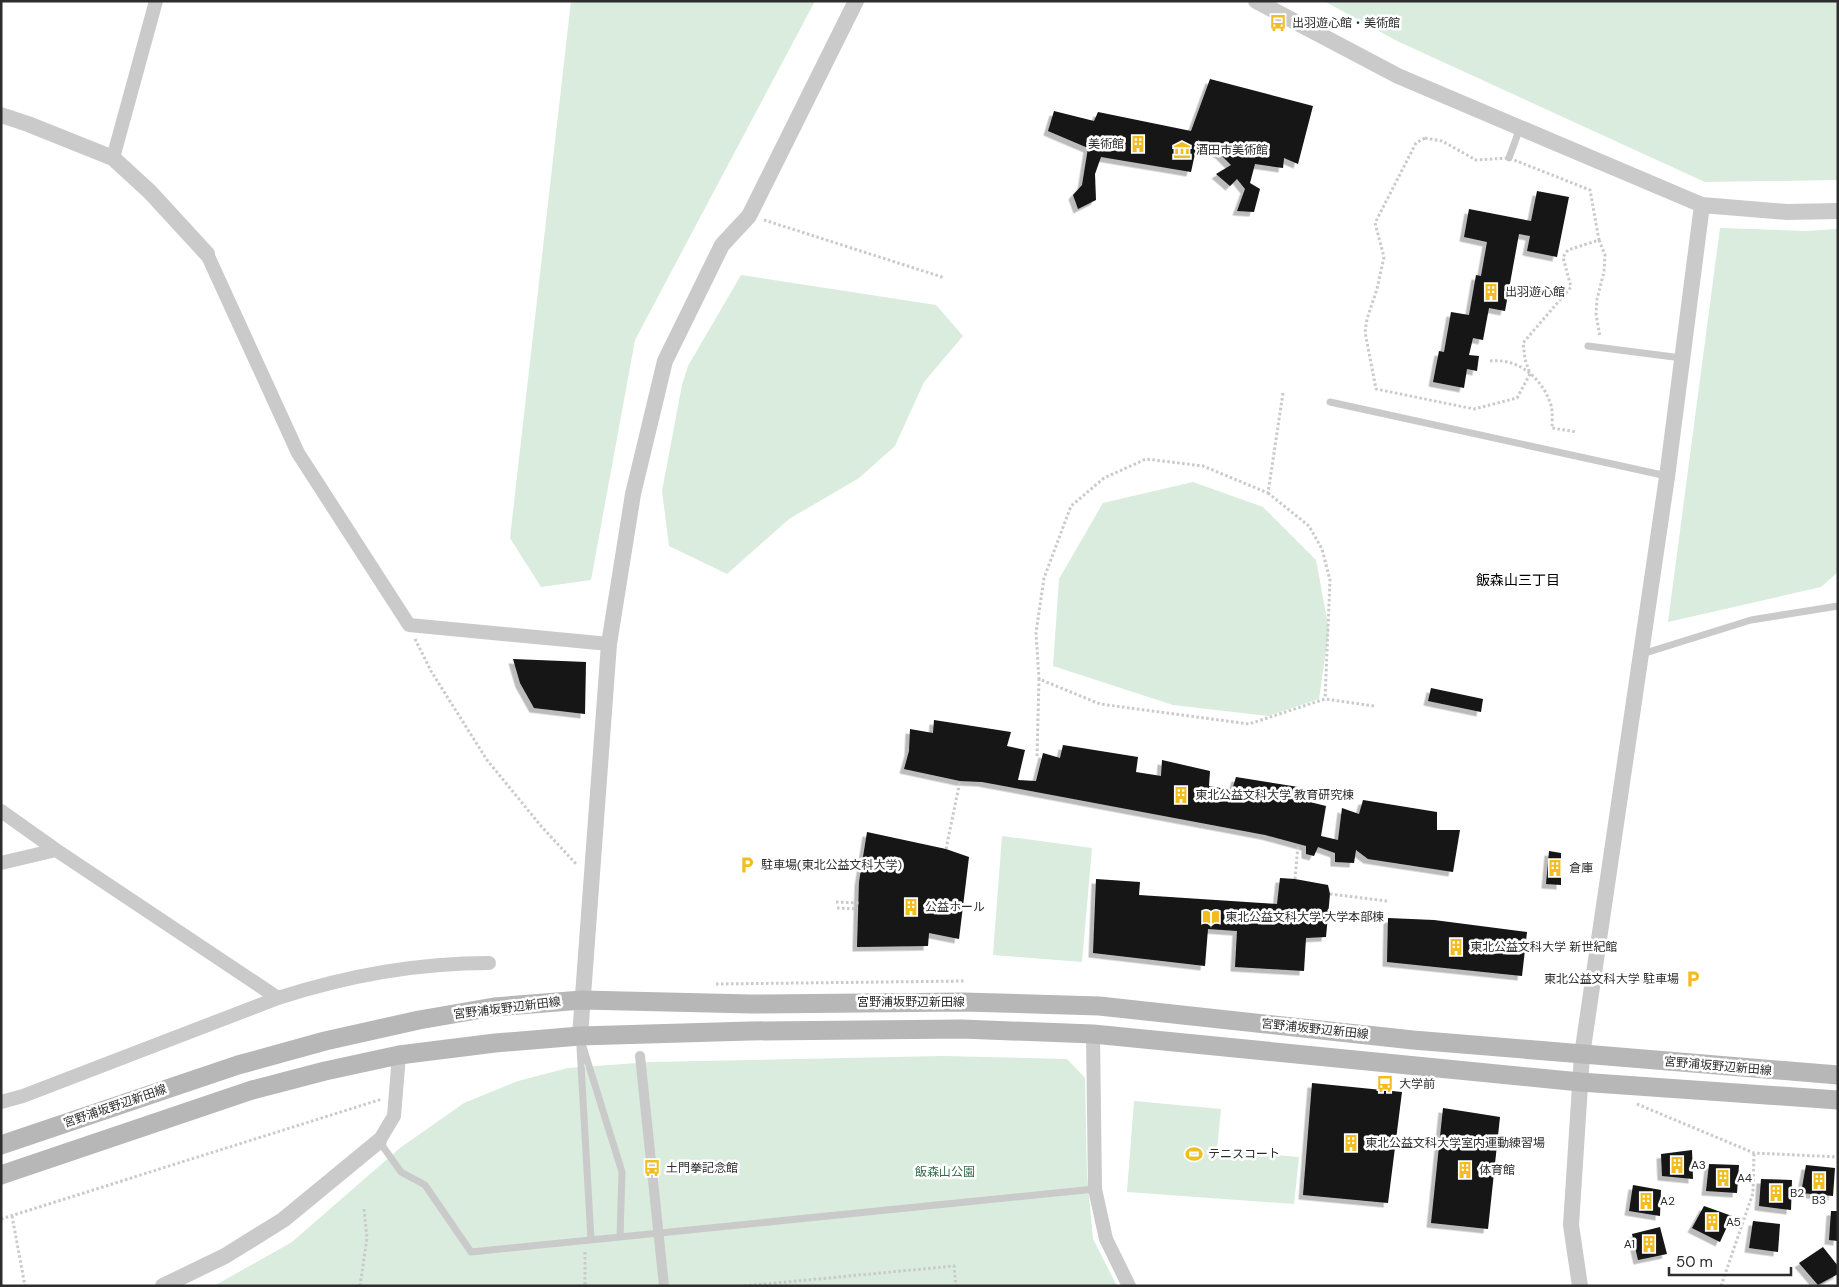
<svg xmlns="http://www.w3.org/2000/svg" width="1839" height="1287" viewBox="0 0 1839 1287" font-family="'DM Sans','Noto Sans JP',sans-serif">
<defs>
<filter id="shadow"><feDropShadow dx="-4.5" dy="4.5" stdDeviation="0" flood-color="#0004"/></filter>
</defs>
<rect width="100%" height="100%" fill="#fff"/>
<path fill="#d9ecde" d="M571,1H815L635,340L591,580L541,587L510,538Z
M1324,1H1838V180L1705,182L1397,41Z
M1720,228L1806,231L1838,229V572L1821,587L1668,622Z
M741,275L936,305L963,336L924,382L895,446L859,478L789,519L727,574L669,546L662,491L682,385L688,366Z
M1193,482L1263,507L1316,560L1329,630L1319,699L1268,716L1173,705L1053,666L1059,579L1103,503Z
M1002,836L1092,848L1082,962L993,955Z
M942,1056L1067,1059L1085,1078L1087,1175L1093,1239L1117,1286H214L292,1242L400,1148L464,1103L518,1081L568,1068L651,1062Z
M1134,1101L1221,1109L1217,1150L1299,1157L1294,1204L1127,1192Z"/>
<path fill="#141414" filter="url(#shadow)" d="M1210,79L1313,106L1298,164L1284,158L1283,168L1255,164L1250,183L1260,189L1254,212L1237,211L1245,189L1237,179L1230,186L1216,174L1231,165L1220,154L1198,140L1191,172L1101,157L1095,174L1096,200L1078,209L1073,195L1082,185L1088,148L1048,131L1054,111L1094,121L1098,112L1191,131Z
M1537,191L1569,197L1557,257L1527,251L1530,236L1519,234L1505,311L1489,308L1483,340L1473,338L1469,355L1479,356L1477,371L1467,369L1464,388L1433,382L1439,351L1444,352L1451,312L1469,315L1476,275L1481,276L1487,242L1464,237L1469,209L1531,221Z
M513,659L586,662L585,714L534,708L520,683Z
M1431,688L1483,699L1481,712L1428,701Z
M934,720L1011,732L1007,746L1025,750L1018,780L1036,781L1043,753L1060,758L1063,745L1138,757L1136,772L1161,776L1162,760L1210,771L1209,786L1232,790L1236,777L1311,789L1310,802L1326,806L1321,836L1338,840L1342,808L1359,814L1363,800L1437,812V830H1460L1453,872L1368,859L1356,850L1354,863L1335,862V853L1318,847L1314,856L1306,854V846L1265,835L982,782L960,781L904,769L909,751L910,729L933,733Z
M867,832L946,849L969,857L959,939L929,933L928,946L857,947L859,882Z
M1549,851L1561,853V885L1546,884Z
M1280,878L1295,879L1328,885L1330,894L1326,937L1306,938L1304,971L1235,967L1237,931L1208,929L1205,966L1093,953L1096,879L1140,882L1139,895L1277,904Z
M1388,918L1434,920L1527,932L1522,976L1387,962Z
M1312,1083L1402,1092L1388,1203L1303,1195Z
M1443,1108L1500,1117L1488,1229L1431,1223Z
M1692,1150L1693,1179L1662,1176L1661,1154Z
M1709,1164L1739,1165L1737,1193L1706,1191Z
M1806,1165L1835,1168L1833,1196L1801,1193Z
M1761,1179L1792,1180L1791,1210L1759,1206Z
M1633,1185L1661,1190L1660,1216L1629,1211Z
M1704,1206L1732,1216L1720,1242L1692,1228Z
M1831,1211H1838V1241L1829,1240Z
M1753,1221L1780,1224L1778,1252L1749,1248Z
M1660,1227L1667,1254L1638,1260L1632,1234Z
M1823,1247L1838,1266V1274L1818,1285L1799,1263Z"/>
<g fill="none" stroke-linecap="round" stroke-linejoin="round">
<path stroke="#cacaca" stroke-width="3" stroke-dasharray="2.5 2.5" stroke-linecap="butt" d="M1425,138L1442,141L1476,160L1509,158L1590,190L1599,240L1568,250L1563,257L1571,287L1523,343L1525,359L1530,374L1517,398L1474,409L1376,389L1365,332L1367,319L1377,289L1384,257L1375,223L1416,143Z
M764,220L945,278
M1599,240L1605,255L1604,272L1597,299L1596,314L1600,337
M1490,361C1519,358 1542,378 1551,405C1553,412 1552,421 1552,428L1577,432
M1283,393L1268,493L1203,466L1146,459L1104,478L1071,506L1044,578L1036,633L1039,679L1100,704L1249,724L1325,699L1374,706
M1268,493L1309,526L1322,549L1330,580L1325,699
M415,639L431,671L487,760L541,826L577,865
M1037,756L1039,679
M946,849L960,781
M1295,879L1298,845
M1330,894L1387,901
M836,902L859,903
M837,908L858,909
M716,984L966,981
M1637,1104L1754,1153L1838,1157
M12,1216L25,1286
M1,1219L382,1099
M585,1252V1286
M360,1286L367,1238L364,1209
M744,1286L954,1266L956,1286
M1721,1286L1753,1193L1754,1153"/>
<path stroke="#cacaca" stroke-width="7" d="M1509,158L1520,128
M1588,346L1682,358
M1330,402L1667,476
M1642,654L1751,620L1838,606
M580,1037L622,1172L620,1237
M580,1047L591,1240
M379,1141L401,1172L425,1185L471,1252L1095,1189"/>
<path stroke="#cacaca" stroke-width="10" d="M640,1056L664,1286"/>
<path stroke="#cacaca" stroke-width="14" d="M113,158L156,1
M207,254L298,453L409,625L609,644
M1,811L56,850L278,998
M1,863L56,850
M1093,1034L1095,1189L1106,1239L1129,1286
M1,1102L23,1096L278,998C346,976 416,963 489,963
M379,1141L394,1116L399,1055"/>
<path stroke="#cacaca" stroke-width="16" d="M1256,1L1398,76L1702,205L1667,477L1582,1055L1571,1225L1580,1286
M1,115L28,124L113,158L150,192L207,254
M1702,205L1787,212L1838,211
M580,1036L609,644L633,494L665,361L722,245L749,216L856,1
M163,1286L225,1256L283,1220L379,1141"/>
<path stroke="#b7b7b7" stroke-width="19" d="M1,1145L238,1065L325,1041L419,1020L494,1007L582,1000L751,1004L963,1002L1099,1006L1413,1040L1838,1075
M1,1175L252,1090L325,1071L399,1055L495,1043L580,1036L750,1031L962,1029L1093,1034L1580,1082L1838,1100"/>
</g>
<defs>
<g id="bus-bare" transform="scale(1.35)"><path d="M-5-6H5V4H4V6H2V4H-2V6H-4V4H-5ZM-3.5-4V0h7V-4ZM-3.5 1.2v1.5H-2V1.2ZM2 1.2v1.5H3.5V1.2Z" fill="#f1bd21" stroke="#fff" stroke-width="2.5" paint-order="stroke"/></g>
<g id="building-bare" transform="scale(1.35)"><path d="M-4-6H4V6H1V3H-1V6H-4ZM-2.5-4.3h1.7v1.8h-1.7ZM.8-4.3h1.7v1.8H.8ZM-2.5-1h1.7V.8h-1.7ZM.8-1h1.7V.8H.8Z" fill="#f1bd21" stroke="#fff" stroke-width="2.5" paint-order="stroke"/></g>
<g id="museum-bare" transform="scale(1.35)"><path d="M0-6L6-3V-2H-6V-3ZM-5-1h2V3h-2ZM-1-1h2V3h-2ZM3-1h2V3H3ZM-6 4H6V6H-6Z" fill="#f1bd21" stroke="#fff" stroke-width="2.5" paint-order="stroke"/></g>
<g id="parking-bare" transform="scale(1.35)"><path d="M-3.5-5.5H1a3.5 3.5 0 0 1 0 7H-1V5.5H-3.5ZM-1-3.4V-.6H.8a1.4 1.4 0 0 0 0-2.8Z" fill="#f1bd21" stroke="#fff" stroke-width="2.5" paint-order="stroke"/></g>
<g id="library-bare" transform="scale(1.35)"><path d="M-6-4Q-3-5.5-.7-3.5V5Q-3 3-6 4ZM6-4Q3-5.5 .7-3.5V5Q3 3 6 4Z" fill="#f1bd21" stroke="#fff" stroke-width="2.5" paint-order="stroke"/></g>
<g id="stadium-bare" transform="scale(1.35)"><path d="M0-5a6.5 5 0 1 0 0 10a6.5 5 0 1 0 0-10ZM-3.5-1.8h7v3.6h-7Z" fill="#f1bd21" stroke="#fff" stroke-width="2.5" paint-order="stroke"/></g>
</defs>
<g fill-rule="evenodd">
<use href="#bus-bare" x="1278" y="23"/>
<use href="#building-bare" x="1138" y="144"/>
<use href="#museum-bare" x="1182" y="150"/>
<use href="#building-bare" x="1491" y="292"/>
<use href="#building-bare" x="1181" y="795"/>
<use href="#parking-bare" x="747" y="865"/>
<use href="#building-bare" x="1555" y="868"/>
<use href="#building-bare" x="911" y="907"/>
<use href="#library-bare" x="1211" y="917"/>
<use href="#building-bare" x="1456" y="947"/>
<use href="#parking-bare" x="1693" y="979"/>
<use href="#bus-bare" x="1385" y="1084"/>
<use href="#building-bare" x="1351" y="1143"/>
<use href="#stadium-bare" x="1194" y="1154"/>
<use href="#building-bare" x="1677" y="1165"/>
<use href="#bus-bare" x="652" y="1168"/>
<use href="#building-bare" x="1465" y="1170"/>
<use href="#building-bare" x="1723" y="1178"/>
<use href="#building-bare" x="1819" y="1181"/>
<use href="#building-bare" x="1776" y="1193"/>
<use href="#building-bare" x="1646" y="1201"/>
<use href="#building-bare" x="1712" y="1222"/>
<use href="#building-bare" x="1649" y="1244"/>
</g>
<g text-anchor="middle" stroke-width="5" stroke-linejoin="round" paint-order="stroke">
<g font-size="12" fill="#2d2d2d" stroke="#fff" text-anchor="start">
<text x="1292" y="27">出羽遊心館・美術館</text>
<text x="1124" y="148" text-anchor="end">美術館</text>
<text x="1196" y="154">酒田市美術館</text>
<text x="1505" y="296">出羽遊心館</text>
<text x="1195" y="799">東北公益文科大学 教育研究棟</text>
<text x="761" y="869">駐車場(東北公益文科大学)</text>
<text x="1569" y="872">倉庫</text>
<text x="925" y="911">公益ホール</text>
<text x="1225" y="921">東北公益文科大学 大学本部棟</text>
<text x="1470" y="951">東北公益文科大学 新世紀館</text>
<text x="1679" y="983" text-anchor="end">東北公益文科大学 駐車場</text>
<text x="1399" y="1088">大学前</text>
<text x="1365" y="1147">東北公益文科大学室内運動練習場</text>
<text x="1208" y="1158">テニスコート</text>
<text x="1691" y="1169">A3</text>
<text x="666" y="1172">土門拳記念館</text>
<text x="1479" y="1174">体育館</text>
<text x="1737" y="1182">A4</text>
<text x="1790" y="1197">B2</text>
<text x="1819" y="1204" text-anchor="middle">B3</text>
<text x="1660" y="1205">A2</text>
<text x="1726" y="1226">A5</text>
<text x="1635" y="1248" text-anchor="end">A1</text>
</g>
<g font-size="12" fill="#2d2d2d" stroke="#fff">
<text x="911" y="1006">宮野浦坂野辺新田線</text>
<text transform="translate(507 1008) rotate(-7)" y="4">宮野浦坂野辺新田線</text>
<text transform="translate(1315 1029) rotate(6)" y="4">宮野浦坂野辺新田線</text>
<text transform="translate(1718 1066) rotate(5)" y="4">宮野浦坂野辺新田線</text>
<text transform="translate(115 1106) rotate(-19)" y="4">宮野浦坂野辺新田線</text>
</g>
<g font-size="12" fill="#376b4a" stroke="#fff">
<text x="945" y="1176">飯森山公園</text>
</g>
<g font-size="14" fill="#000" stroke="#fff">
<text x="1518" y="585">飯森山三丁目</text>
</g>
</g>
<rect width="1839" height="1287" fill="none" stroke="#2d2d2d" stroke-width="5"/>
<path d="M1669 1267v8h122v-8" fill="none" stroke="#2d2d2d" stroke-width="2.5"/>
<text x="1676" y="1267" font-size="15" fill="#2d2d2d" stroke="#ffffff" stroke-width="4" paint-order="stroke">50 m</text>
</svg>
